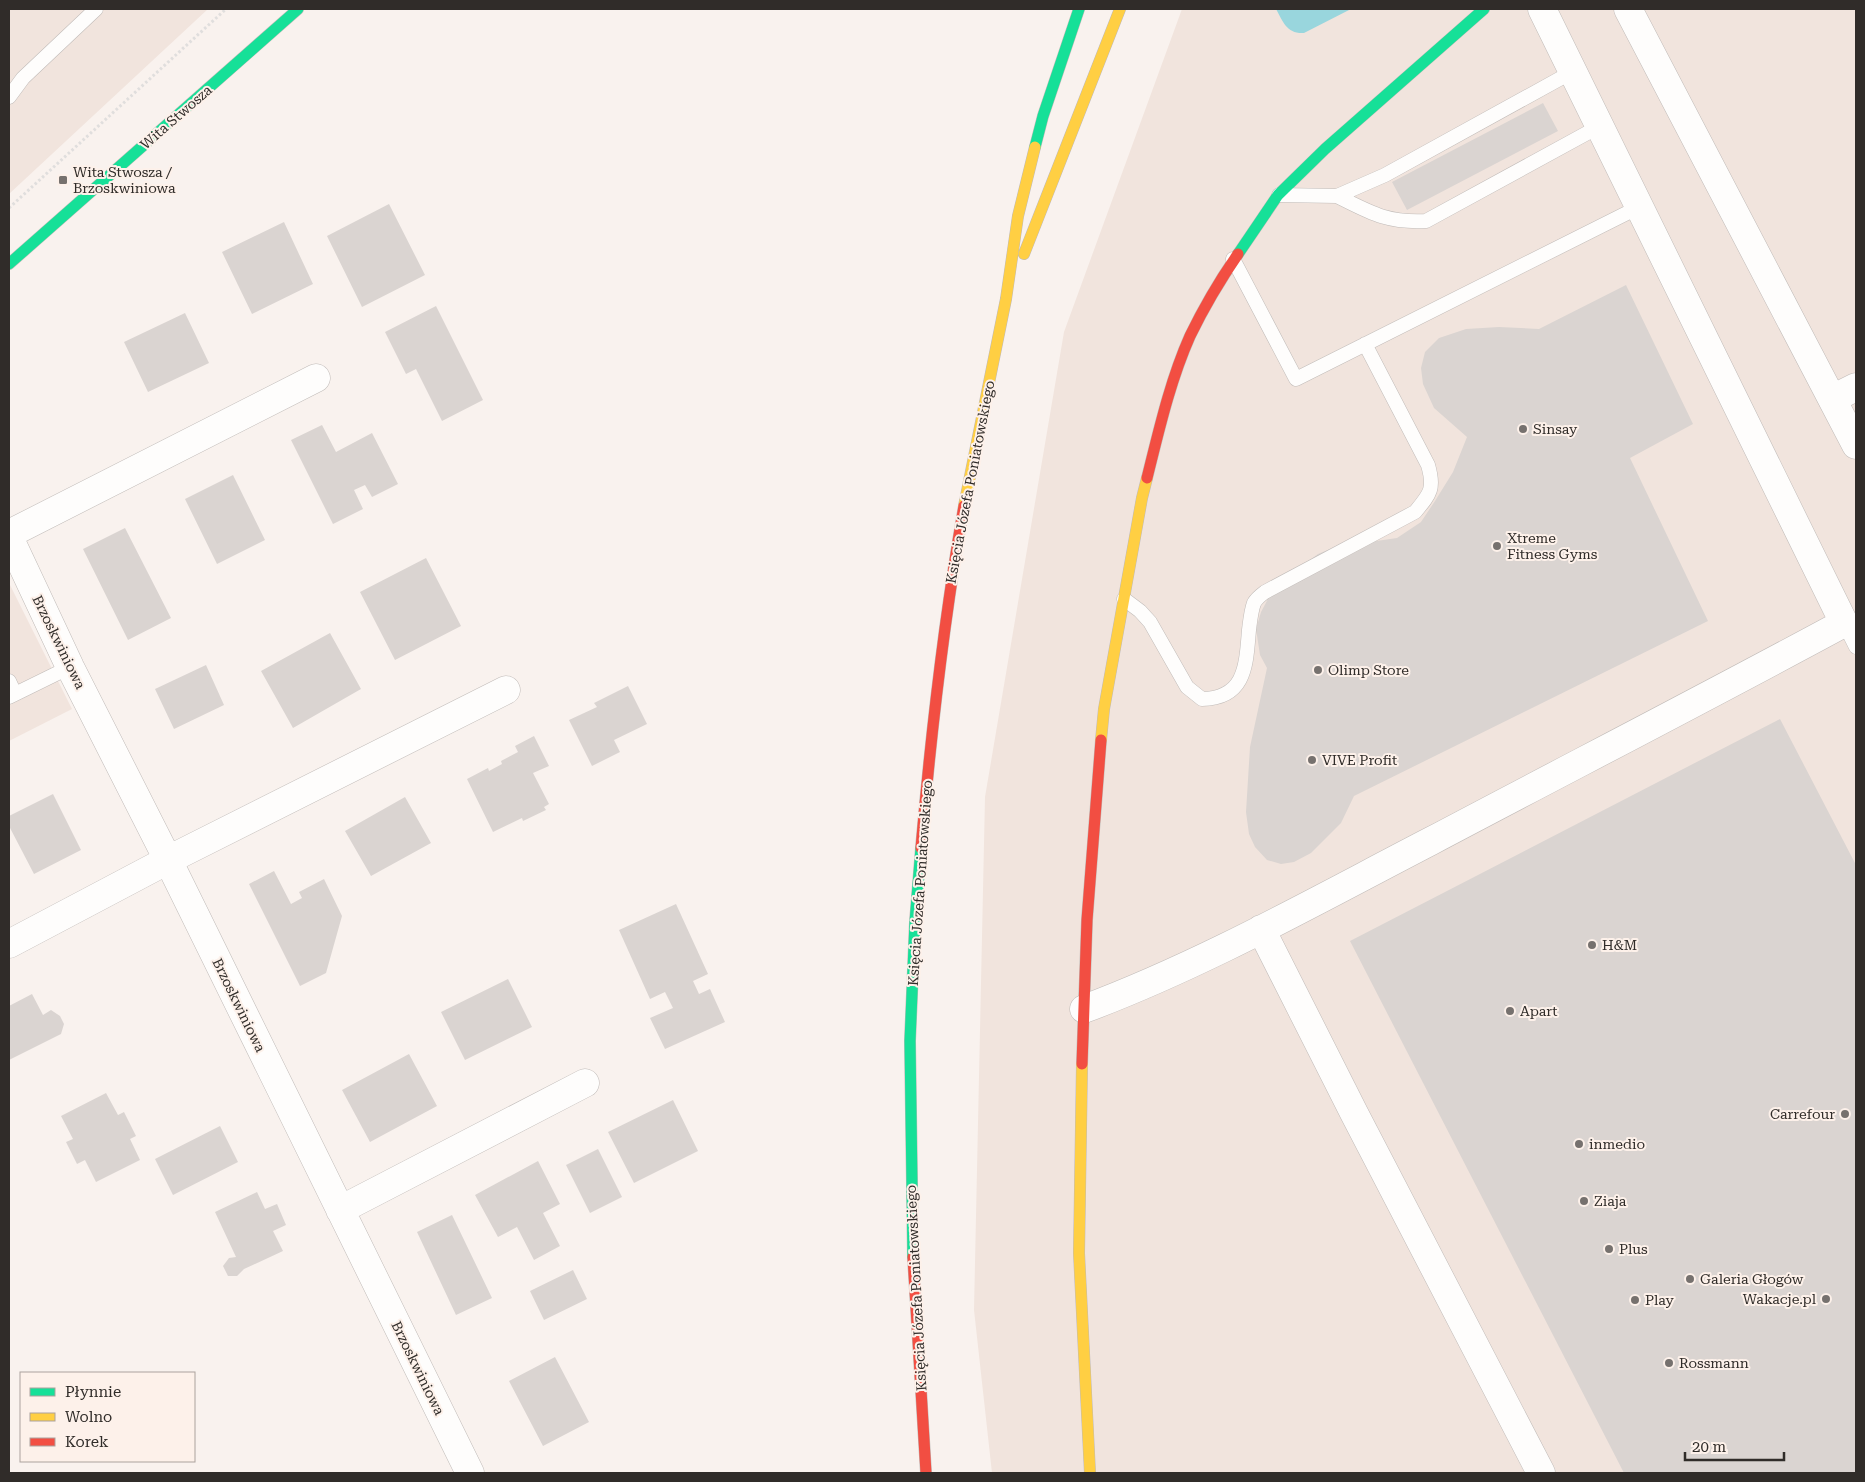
<svg xmlns="http://www.w3.org/2000/svg" width="1865" height="1482" viewBox="0 0 1865 1482" font-family="'Roboto Serif',serif">
<rect width="100%" height="100%" fill="#f9f2ee"/>
<path fill="#f1e4dd" d="M9,9H208L9,194Z
M1182,9H1856V1473H992L974,1310L985,797L1064,332Z
M9,583L72,709L9,741Z"/>
<path fill="#99d6dd" d="M1276,9H1351L1304,33C1287,34 1283,22 1276,9Z"/>
<path fill="#dad4d1" d="M1543,103L1558,131L1407,210L1392,182Z
M389,204L425,275L362,307L327,236Z
M284,222L313,284L252,314L222,252Z
M1626,285L1693,424L1630,458L1708,621L1354,796L1341,823L1311,853L1294,862L1281,864L1267,860L1255,847L1249,834L1246,812L1250,747L1267,668L1260,655L1256,629L1261,612L1269,597L1286,578L1318,554L1335,547L1397,538L1421,522L1435,501L1453,472L1467,437L1434,408L1423,384L1421,368L1425,352L1439,338L1466,329L1499,327L1539,329Z
M436,306L483,400L442,421L416,369L406,374L385,332Z
M185,313L209,363L148,392L124,342Z
M322,425L336,452L372,433L398,484L372,497L365,485L354,490L363,509L333,524L291,440Z
M233,475L265,540L217,564L185,499Z
M125,528L171,618L128,640L83,549Z
M426,558L461,626L395,660L360,592Z
M330,633L361,689L293,728L261,671Z
M206,665L224,705L174,729L155,689Z
M628,686L647,724L614,740L620,752L592,766L569,720L597,707L594,703Z
M1780,719L1856,865V1473H1624L1350,941Z
M534,736L549,766L533,773L549,804L544,807L546,810L523,821L522,818L493,832L467,779L488,768L489,771L502,764L501,761L518,752L515,746Z
M53,794L81,850L34,874L9,826V816Z
M405,797L431,843L371,876L345,831Z
M274,871L291,904L302,898L299,892L324,879L342,916L326,973L300,986L249,884Z
M676,904L708,974L693,981L699,994L710,989L725,1022L665,1049L650,1018L673,1008L665,992L650,999L619,930Z
M508,979L532,1027L465,1060L441,1012Z
M32,994L43,1015L51,1010L60,1016L64,1024L61,1034L9,1060V1006Z
M409,1054L437,1106L370,1142L342,1090Z
M106,1093L118,1115L124,1112L136,1136L130,1139L140,1160L96,1182L85,1160L77,1164L66,1142L73,1139L61,1116Z
M673,1100L698,1151L634,1183L608,1132Z
M220,1126L238,1162L173,1195L155,1159Z
M598,1149L622,1197L590,1213L566,1165Z
M538,1161L560,1204L543,1213L560,1246L534,1260L517,1227L498,1237L475,1195Z
M257,1192L265,1209L277,1204L286,1225L273,1231L283,1251L244,1269L237,1276H228L223,1266L229,1258L236,1257L215,1212Z
M452,1215L492,1298L456,1315L417,1232Z
M573,1270L587,1299L544,1320L530,1291Z
M555,1357L589,1422L543,1446L509,1381Z"/>
<g fill="none" stroke-linecap="round" stroke-linejoin="round">
<g stroke="#c0bbb8" stroke-width="15">
<path id="lane" d="M9,97L23,78L96,9
M1279,195L1337,196L1385,175L1572,72
M1337,196C1371,213 1387,223 1426,221L1600,126
M1233,259L1296,379L1639,207
M1124,599L1140,611L1150,622L1187,687L1202,699C1246,698 1246,665 1249,630C1250,622 1251,611 1254,603C1256,599 1261,595 1265,592L1415,512C1430,494 1435,489 1428,465L1365,344
M1844,623L1856,647
M9,681L15,694
M9,697L70,667"/>
</g>
<g stroke="#c0bbb8" stroke-width="29">
<path id="street" d="M1628,9L1856,445
M1832,399L1856,387
M9,534L316,378
M9,537L70,667L168,860L470,1473
M1261,929L1354,1113L1541,1473
M9,944L168,860L506,690
M1084,1009C1204,964 1317,900 1431,841C1569,768 1707,697 1844,623L1542,9
M340,1210L585,1083"/>
</g>
<g stroke="#c0bbb8" stroke-width="12">
<path id="fast" d="M1035,147L1043,116L1079,9
M1238,254L1278,195L1325,149L1484,9
M9,264L298,9
M913,1257L910,1041L915,922L921,848"/>
</g>
<g stroke="#c0bbb8" stroke-width="12">
<path id="slow" d="M1024,254L1120,9
M964,506L1006,299L1018,216L1035,147
M1101,740L1104,709L1142,498L1147,478
M1082,1064L1079,1253L1090,1473"/>
</g>
<g stroke="#c0bbb8" stroke-width="12">
<path id="jam" d="M1147,478C1159,430 1170,381 1190,336C1204,307 1220,280 1238,254
M921,848C931,733 944,619 964,506
M1082,1064L1087,920L1101,740
M913,1257L926,1473"/>
</g>
<path stroke="#e0dedd" stroke-width="3" stroke-dasharray="2.5 2.5" stroke-linecap="butt" d="M9,208L226,9"/>
<use href="#lane" stroke="#fefdfc" stroke-width="14"/>
<use href="#street" stroke="#fefdfc" stroke-width="28"/>
<use href="#fast" stroke="#16e098" stroke-width="11"/>
<use href="#slow" stroke="#ffcf43" stroke-width="11"/>
<use href="#jam" stroke="#f24e42" stroke-width="11"/>
</g>
<g fill="#76716e" stroke="#fdf1ea" stroke-width="2">
<rect x="58" y="175" width="10" height="10" rx="2.5"/>
<circle cx="1523" cy="429" r="5"/>
<circle cx="1497" cy="546" r="5"/>
<circle cx="1318" cy="670" r="5"/>
<circle cx="1312" cy="760" r="5"/>
<circle cx="1592" cy="945" r="5"/>
<circle cx="1510" cy="1011" r="5"/>
<circle cx="1845" cy="1114" r="5"/>
<circle cx="1579" cy="1144" r="5"/>
<circle cx="1584" cy="1201" r="5"/>
<circle cx="1609" cy="1249" r="5"/>
<circle cx="1690" cy="1279" r="5"/>
<circle cx="1826" cy="1299" r="5"/>
<circle cx="1635" cy="1300" r="5"/>
<circle cx="1669" cy="1363" r="5"/>
</g>
<g text-anchor="middle" stroke-width="4" stroke-linejoin="round" paint-order="stroke">
<g font-size="14" fill="#302c29" stroke="#fdf1ea">
<text transform="translate(176 117) rotate(-41)" y="5">Wita Stwosza</text>
<text transform="translate(970 482) rotate(-79)" y="5">Księcia Józefa Poniatowskiego</text>
<text transform="translate(59 642) rotate(64)" y="5">Brzoskwiniowa</text>
<text transform="translate(920 883) rotate(-86)" y="5">Księcia Józefa Poniatowskiego</text>
<text transform="translate(239 1005) rotate(64)" y="5">Brzoskwiniowa</text>
<text transform="translate(916 1288) rotate(-93)" y="5">Księcia Józefa Poniatowskiego</text>
<text transform="translate(418 1368) rotate(64)" y="5">Brzoskwiniowa</text>
</g>
<g font-size="14" fill="#302c29" stroke="#fdf1ea" text-anchor="start">
<text x="73" y="177">Wita Stwosza /<tspan x="73" dy="16">Brzoskwiniowa</tspan></text>
<text x="1533" y="434">Sinsay</text>
<text x="1507" y="543">Xtreme<tspan x="1507" dy="16">Fitness Gyms</tspan></text>
<text x="1328" y="675">Olimp Store</text>
<text x="1322" y="765">VIVE Profit</text>
<text x="1602" y="950">H&amp;M</text>
<text x="1520" y="1016">Apart</text>
<text x="1835" y="1119" text-anchor="end">Carrefour</text>
<text x="1589" y="1149">inmedio</text>
<text x="1594" y="1206">Ziaja</text>
<text x="1619" y="1254">Plus</text>
<text x="1700" y="1284">Galeria Głogów</text>
<text x="1816" y="1304" text-anchor="end">Wakacje.pl</text>
<text x="1645" y="1305">Play</text>
<text x="1679" y="1368">Rossmann</text>
</g>
</g>
<rect width="1865" height="1482" fill="none" stroke="#302c29" stroke-width="20"/>
<rect x="20" y="1372" width="175" height="90" fill="#fdf1ea" stroke="#aba29d"/>
<rect x="30" y="1388" width="25" height="8" fill="#16e098" stroke="#aba29d"/>
<text x="65" y="1397" font-size="15" fill="#302c29">Płynnie</text>
<rect x="30" y="1413" width="25" height="8" fill="#ffcf43" stroke="#aba29d"/>
<text x="65" y="1422" font-size="15" fill="#302c29">Wolno</text>
<rect x="30" y="1438" width="25" height="8" fill="#f24e42" stroke="#aba29d"/>
<text x="65" y="1447" font-size="15" fill="#302c29">Korek</text>
<path d="M1685 1452v8h99v-8" fill="none" stroke="#302c29" stroke-width="2.5"/>
<text x="1692" y="1452" font-size="15" fill="#302c29" stroke="#fdf1ea" stroke-width="4" paint-order="stroke">20 m</text>
</svg>
